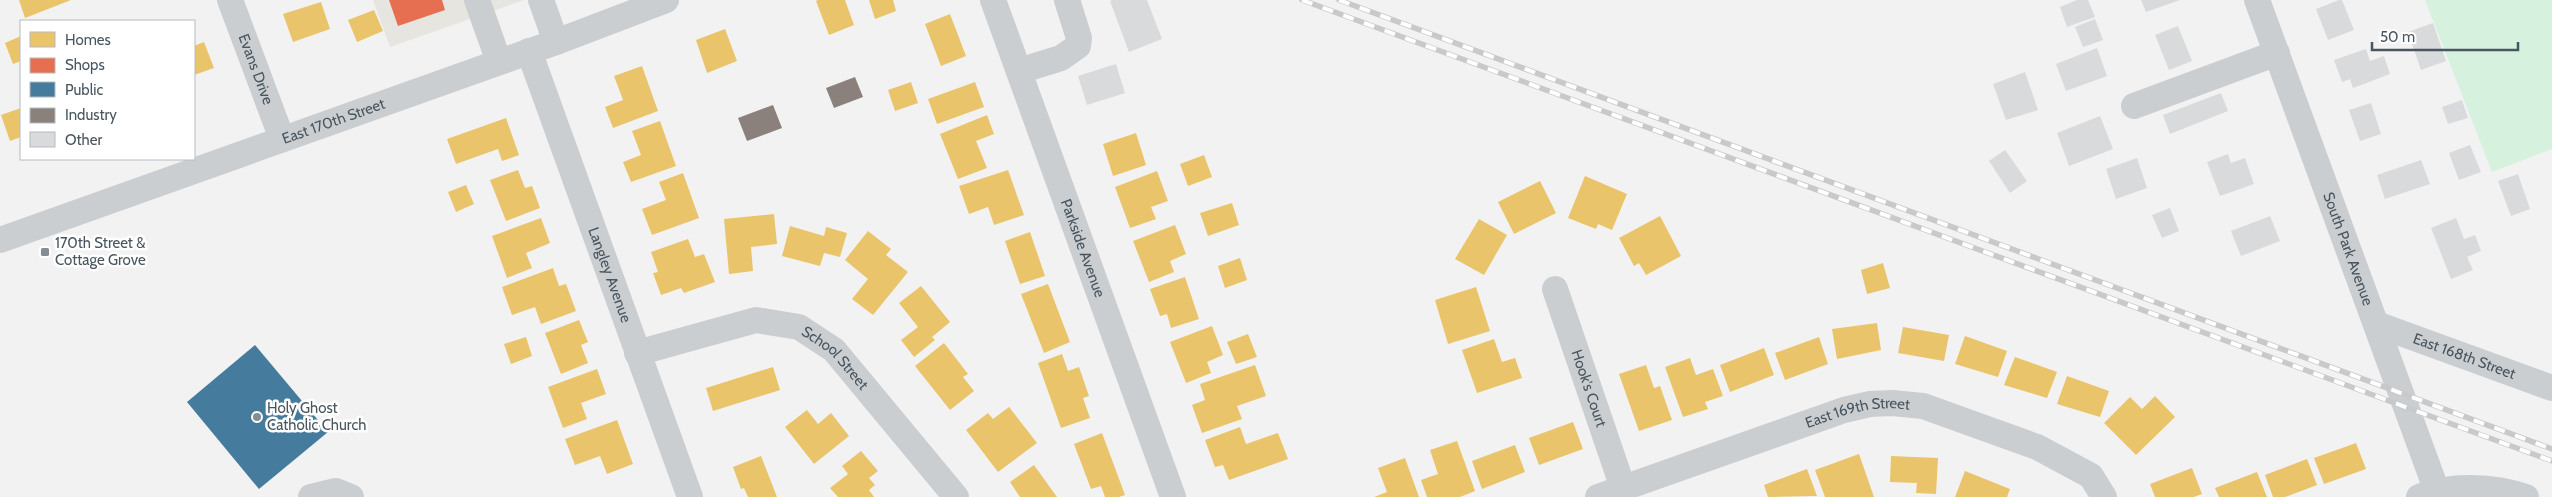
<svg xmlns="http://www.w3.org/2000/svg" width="2552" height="497" viewBox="0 0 2552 497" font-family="Cabin,sans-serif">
<rect width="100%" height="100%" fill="#f3f2f2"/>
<path fill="#e6e5e0" d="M373,0H524L390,47Z"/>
<path fill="#d6f2df" d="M2425,0H2552V149L2492,172Z"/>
<path fill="#e9c46a" d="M19,0H71L25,18Z
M818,0H845L854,25L829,35L816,1Z
M869,0H893L896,11L875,19Z
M321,2L330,29L293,42L283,14Z
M374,10L383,31L357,42L348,20Z
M950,14L966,56L941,66L925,24Z
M725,29L737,61L707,73L696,40Z
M21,36V61L13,64L5,43Z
M204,42L214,68L194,75V46Z
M642,66L658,111L613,128L605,107L623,100L614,76Z
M911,82L918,103L895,111L888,90Z
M975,82L984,107L937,124L928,99Z
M21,108V137L10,141L1,115Z
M987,115L994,134L976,141L987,168L958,179L940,134Z
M506,118L519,155L502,161L498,149L456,164L447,139Z
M660,121L676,166L631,182L623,162L641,155L632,131Z
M1136,133L1146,165L1113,176L1103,144Z
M1204,155L1212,177L1188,186L1180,164Z
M518,170L525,188L532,186L540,208L506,221L490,180Z
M1008,170L1024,215L994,225L988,207L969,214L959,186Z
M1157,171L1168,201L1151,207L1156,219L1130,228L1115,187Z
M683,173L699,218L652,235L642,209L666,200L659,182Z
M1585,176L1627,194L1612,230L1598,224L1596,229L1568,218Z
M1540,181L1556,213L1514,234L1498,202Z
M466,185L474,204L456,212L448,192Z
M1232,203L1239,225L1208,236L1200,213Z
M774,214L777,244L751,247L753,271L729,274L724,219Z
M1660,216L1681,256L1646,275L1639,263L1634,266L1619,238Z
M541,218L550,243L526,253L532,268L507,278L492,236Z
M1479,219L1507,235L1484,275L1455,259Z
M1175,225L1186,254L1170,261L1174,272L1149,282L1133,241Z
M790,226L824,236L826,227L847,233L840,257L824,253L820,266L782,256Z
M868,231L891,249L886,255L908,272L873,315L852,299L868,279L845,260Z
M1030,232L1045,276L1020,284L1005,241Z
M688,239L695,257L704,254L715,282L684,293L681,288L661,295L653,273L658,272L651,252Z
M1240,258L1247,280L1225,288L1218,266Z
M1883,263L1890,288L1867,294L1861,270Z
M553,268L559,286L566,284L576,311L541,324L535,307L512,315L502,287Z
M1185,277L1199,319L1171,328L1167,314L1160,316L1150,289Z
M1048,284L1070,342L1044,353L1021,294Z
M921,286L950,322L932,337L935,340L914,357L901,340L918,327L899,303Z
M1476,287L1490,331L1448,344L1435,300Z
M579,320L588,342L581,345L588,363L561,374L545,333Z
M1877,323L1881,350L1837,359L1832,329Z
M1212,326L1223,355L1207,362L1211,373L1186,383L1170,342Z
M1903,327L1949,335L1944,361L1898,353Z
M1248,334L1257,357L1236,364L1227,342Z
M1965,336L2007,351L1998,377L1955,364Z
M526,337L532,356L511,364L504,344Z
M1819,337L1828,364L1785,380L1775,353Z
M1494,339L1502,362L1515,358L1522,378L1477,393L1462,350Z
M944,343L968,374L963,377L974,391L950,410L915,366Z
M1764,348L1774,375L1730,392L1720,365Z
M1062,354L1068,371L1079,367L1089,396L1083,398L1090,418L1061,428L1038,363Z
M2015,357L2057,372L2047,398L2004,385Z
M1690,358L1696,375L1713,369L1723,396L1705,402L1708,409L1683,417L1665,367Z
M1255,365L1266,396L1237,406L1242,419L1202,433L1192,405L1205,400L1200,384Z
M1646,365L1654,388L1660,386L1672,420L1639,431L1619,374Z
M773,367L780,390L713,411L706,388Z
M597,369L606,394L581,403L587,419L563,428L548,387Z
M2067,376L2109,391L2100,417L2057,404Z
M2155,396L2175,417L2136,455L2104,423L2130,397L2142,409Z
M1009,407L1037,443L998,472L966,430L988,413L993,419Z
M807,410L818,424L831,413L849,436L814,464L785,427Z
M617,420L633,464L607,474L600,456L575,465L565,439Z
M1573,422L1583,449L1539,465L1529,438Z
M1240,427L1246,444L1278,433L1288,459L1229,480L1223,465L1215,467L1205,440Z
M1102,433L1125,495L1119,497H1105L1101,486L1091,489L1074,444Z
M1457,441L1475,491L1460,497H1427L1421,480L1438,474L1430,450Z
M2356,443L2366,469L2324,484L2314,458Z
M1515,445L1525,472L1482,489L1472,461Z
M861,451L878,471L869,478L875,485L869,490L874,497H838L830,488L848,474L842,466Z
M1859,454L1874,497H1825L1815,470Z
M761,456L777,497H748L744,488L741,489L733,467Z
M1891,456L1938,458L1936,494L1916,493L1917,483L1890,482Z
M1405,458L1419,497H1374L1387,492L1378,468Z
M2307,459L2317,485L2285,497H2273L2265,475Z
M1034,465L1057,497H1020L1010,482Z
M2192,468L2202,494L2194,497H2155L2150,484Z
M1807,469L1817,496L1768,497L1764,485Z
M1965,471L2010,489L2007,497H1955Z
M2257,472L2267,497H2219L2215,488Z"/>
<path fill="#e76f51" d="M389,0H442L445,10L398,26Z"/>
<path fill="#457b9d" d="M255,345L328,432L259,489L187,402Z"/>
<path fill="#8a817c" d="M855,77L863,97L834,108L826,88Z
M773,105L782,128L747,141L738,118Z"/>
<path fill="#d9dadb" d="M1112,0H1147L1162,39L1129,52L1110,1Z
M2077,0H2088L2095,17L2067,27L2060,7Z
M2141,0H2180L2146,12Z
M2339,0H2342L2354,30L2328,40L2316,9Z
M2095,19L2103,40L2083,47L2075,27Z
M2433,23L2446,61L2421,70L2408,32Z
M2178,26L2192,61L2169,70L2155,35Z
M2097,48L2107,76L2066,91L2056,64Z
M2366,49L2370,61L2384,56L2390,74L2353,88L2350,79L2342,82L2334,60Z
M1116,64L1125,93L1087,105L1078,76Z
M2025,72L2038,110L2006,120L1993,84Z
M2221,93L2228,111L2170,134L2163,115Z
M2462,100L2468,118L2448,124L2442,107Z
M2371,103L2381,134L2360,141L2349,110Z
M2100,116L2113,149L2069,166L2057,133Z
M2470,145L2481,172L2459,180L2449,153Z
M2005,150L2027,181L2010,193L1989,161Z
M2228,154L2231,163L2245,158L2254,184L2220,196L2207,162Z
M2137,158L2147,188L2116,199L2106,169Z
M2421,160L2430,184L2385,199L2377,175Z
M2518,174L2530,209L2511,216L2498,181Z
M2170,208L2179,231L2162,238L2152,215Z
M2270,216L2280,241L2241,256L2231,231Z
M2456,218L2464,239L2475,235L2481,251L2467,257L2473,270L2451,279L2431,228Z"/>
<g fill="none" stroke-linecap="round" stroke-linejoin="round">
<g stroke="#cbced1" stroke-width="26">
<path id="s1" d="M230,0L282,139"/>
<path d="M477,0L499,62"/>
<path d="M541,0L556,42"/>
<path id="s2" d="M993,0L1173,497"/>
<path id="s3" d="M2257,0L2439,497"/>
<path id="s4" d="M529,51L690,497"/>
<path d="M1019,71L1061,58L1078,46L1079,38L1067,0"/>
<path d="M2134,106L2277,53"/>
<path id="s5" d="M0,240L556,42L666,0"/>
<path id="s6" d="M1555,289L1623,488"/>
<path id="s7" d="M2376,324L2552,388"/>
<path id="s8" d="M637,353L756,320L799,327L834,350L956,497"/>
<path d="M311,497L336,491L351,497"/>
<path id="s9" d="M1598,497L1844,410L1870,404L1892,403L1923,406L2037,447L2091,476L2104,497"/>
<path d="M2419,497C2451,484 2493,486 2526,497"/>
</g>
<g stroke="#c7c9cb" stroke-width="5.5">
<path id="rail" d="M1302,0L2552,461
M1339,0L2552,449"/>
</g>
<use href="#rail" stroke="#fff" stroke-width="4" stroke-dasharray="11" stroke-linecap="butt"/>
</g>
<g fill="#848d93" stroke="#fff" stroke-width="2">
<rect x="40" y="247" width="10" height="10" rx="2.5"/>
<circle cx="257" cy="417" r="5"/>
</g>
<g text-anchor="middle" stroke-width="5" stroke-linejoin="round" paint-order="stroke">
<g font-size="15" fill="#485660" stroke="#fff">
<text dy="5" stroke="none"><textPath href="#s1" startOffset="74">Evans Drive</textPath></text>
<text dy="5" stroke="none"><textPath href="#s5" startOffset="354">East 170th Street</textPath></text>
<text dy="5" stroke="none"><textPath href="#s2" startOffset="264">Parkside Avenue</textPath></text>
<text dy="5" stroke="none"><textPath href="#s3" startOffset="265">South Park Avenue</textPath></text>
<text dy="5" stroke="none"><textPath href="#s4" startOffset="238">Langley Avenue</textPath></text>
<text dy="5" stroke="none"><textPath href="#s7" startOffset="94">East 168th Street</textPath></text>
<text dy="5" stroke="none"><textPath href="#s8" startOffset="215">School Street</textPath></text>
<text dy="5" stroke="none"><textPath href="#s6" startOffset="105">Hook's Court</textPath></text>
<text dy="5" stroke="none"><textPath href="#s9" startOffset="274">East 169th Street</textPath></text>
</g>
<g font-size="15" fill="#485660" stroke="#fff" text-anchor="start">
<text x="55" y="248">170th Street &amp;<tspan x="55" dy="17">Cottage Grove</tspan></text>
<text x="267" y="413">Holy Ghost<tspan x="267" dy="17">Catholic Church</tspan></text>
</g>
</g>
<rect x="20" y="20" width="175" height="140" fill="#ffffff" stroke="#b6bbbf"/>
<rect x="30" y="32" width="25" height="15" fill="#e9c46a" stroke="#b6bbbf"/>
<text x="65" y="45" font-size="15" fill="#485660">Homes</text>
<rect x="30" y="58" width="25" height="15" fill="#e76f51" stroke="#b6bbbf"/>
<text x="65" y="70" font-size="15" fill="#485660">Shops</text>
<rect x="30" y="82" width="25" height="15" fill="#457b9d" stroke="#b6bbbf"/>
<text x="65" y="95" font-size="15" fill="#485660">Public</text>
<rect x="30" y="108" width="25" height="15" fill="#8a817c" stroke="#b6bbbf"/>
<text x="65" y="120" font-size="15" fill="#485660">Industry</text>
<rect x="30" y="132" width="25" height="15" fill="#d9dadb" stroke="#b6bbbf"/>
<text x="65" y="145" font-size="15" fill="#485660">Other</text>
<path d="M2372 42v8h146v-8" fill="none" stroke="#485660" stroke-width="2.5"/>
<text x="2380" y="42" font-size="15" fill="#485660" stroke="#ffffff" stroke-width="4" paint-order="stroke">50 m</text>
</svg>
